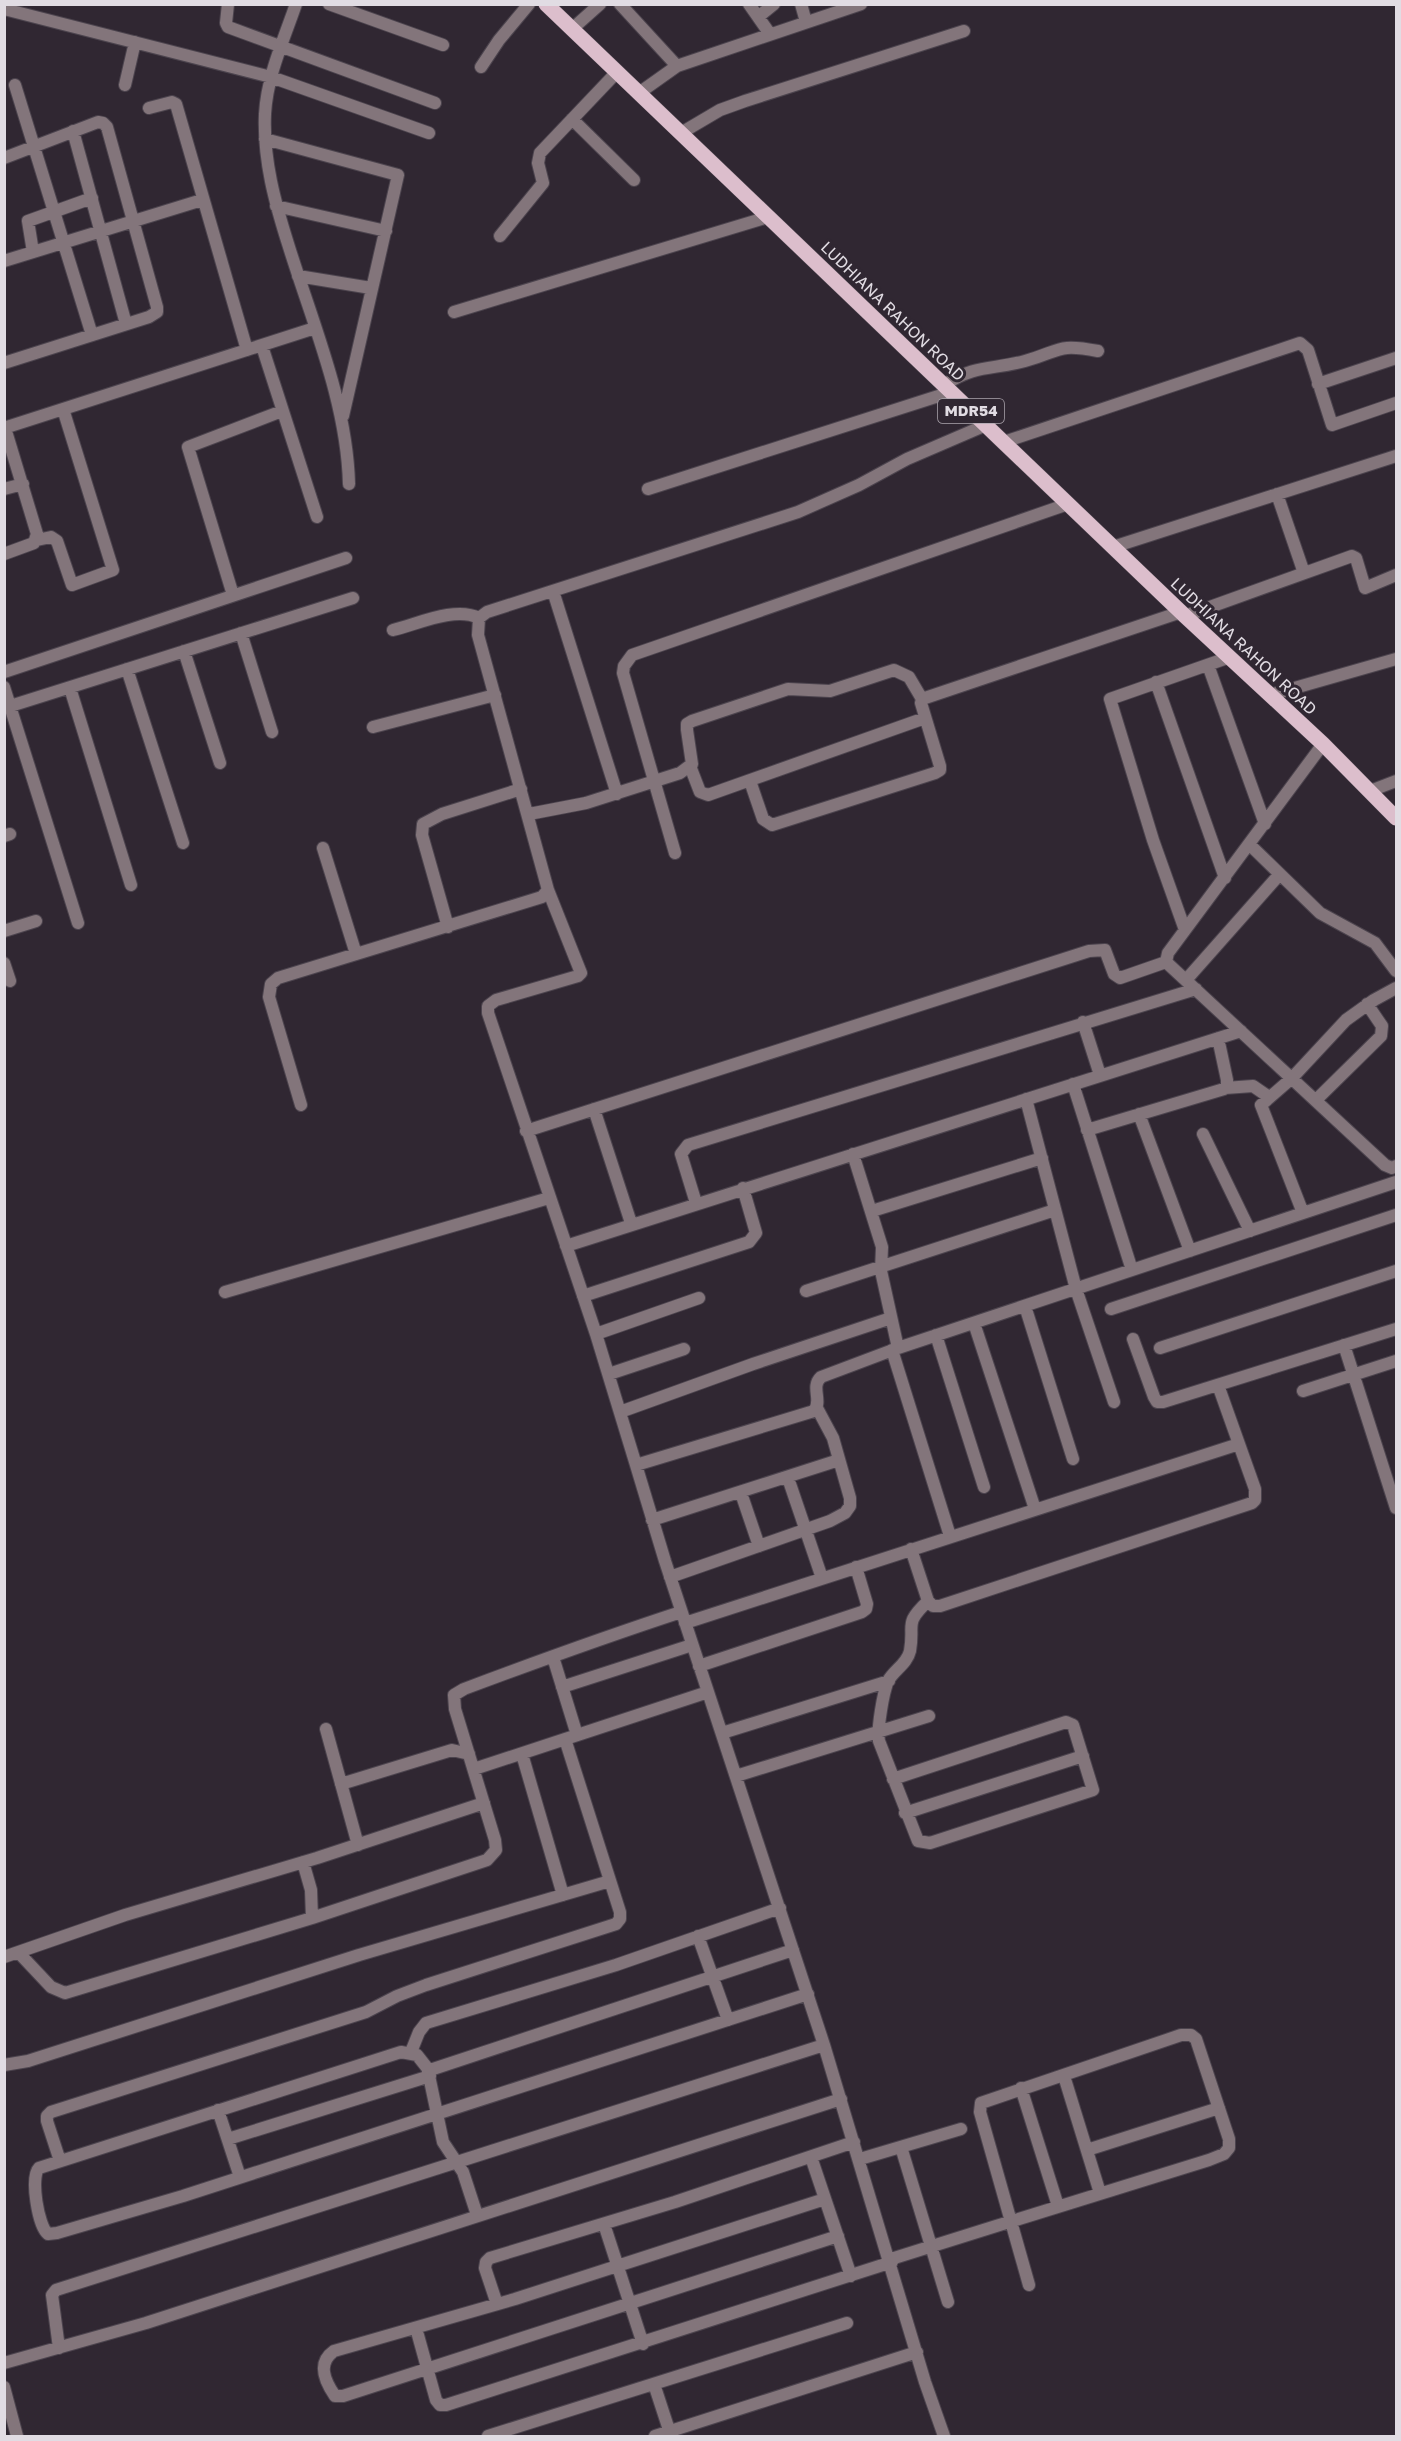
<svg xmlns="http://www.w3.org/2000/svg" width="1401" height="2441" viewBox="0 0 1401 2441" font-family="'Golos Text',sans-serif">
<rect width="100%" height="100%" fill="#302732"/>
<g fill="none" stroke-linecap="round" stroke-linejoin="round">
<g stroke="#4c444e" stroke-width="14">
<path id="minor" d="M228,4L226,23L228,27L435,103
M296,4C284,39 267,76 265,114C263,160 275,203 289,247C313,324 347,403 349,484
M329,4L443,45
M620,4L677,66
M749,4L770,34
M801,4L806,22
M4,9L271,77L429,133
M758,17L774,4
M481,67L499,40L529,4
M15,85L92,335
M125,85L135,42
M639,93L677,66L861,4
M149,108L172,102L176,104L247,350
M572,119L634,180
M73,131L126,324
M681,133L720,110L745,101L964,31
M265,139L398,175L343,416
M4,158L98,122L103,123L107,127L157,307V312L149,317L4,363
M276,206L386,231
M500,236L543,183L538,163L540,153L617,72
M33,252L28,221L92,198
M4,261L202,200
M298,276L371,288
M454,312L768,217
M262,346L317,517
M1318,384L1396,358
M944,385C976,364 992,370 1025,361C1061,351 1056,343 1098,351
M4,428L315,328
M1004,442L1300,343L1308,350L1332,425L1396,403
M4,489L23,484
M648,489L951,392
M1277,494L1304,573
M37,540L51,537L57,541L72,585L113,570L63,409
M1113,547L1396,456
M4,554L34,543L37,534L5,428
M553,591L617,794
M233,595L188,447L282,411
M1185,616L1352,556L1356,558L1365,588L1396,575
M393,630C418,624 455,606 479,618
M241,633L272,732
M184,651L220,763
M1208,665L1265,824
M127,669L183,843
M4,672L346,558
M1156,682L1225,878
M4,687L78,923
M70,688L131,885
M1270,695L1396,659
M4,708L353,598
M373,727L495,695
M1323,744L1168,953L1166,962L1385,1165L1392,1168L1396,1166
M690,766L700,792L708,795L925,718
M750,781L763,819L772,825L935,773L940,770V766L921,703L922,699L1181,612
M1370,791L1396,781
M529,814L586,803L680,773L692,764L687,730V724L692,721L788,689L830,691L894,670L909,677L922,699
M4,836L10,834
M1250,845L1320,913L1375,943L1396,971
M323,848L356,954
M675,853L623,673L624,666L632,655L1068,504
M548,890L581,973L578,976L496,1000L488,1006V1013L596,1334L636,1465L814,1411C823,1401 810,1387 821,1377L898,1348L1396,1182
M448,927L422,835L423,824L442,814L521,789
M1185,930L1153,840L1110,699L1230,657
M4,931L36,921
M4,963L10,981
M1186,980L1279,875
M1083,1022L1100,1075
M1073,1084L1132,1270
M1225,1088L1253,1086L1269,1097
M1026,1099L1076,1289L1114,1402
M1316,1100L1381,1036L1382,1026L1367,1004
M301,1105L269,997L271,984L278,978L542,897L548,890L478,635L479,618L487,612L798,512L859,485L907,459L986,425
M594,1109L631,1223
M1139,1114L1190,1251
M1087,1130L1224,1089L1227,1086V1080L1218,1038
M526,1131L1089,951L1105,950L1114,974L1120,978L1166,962
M1203,1134L1250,1231
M853,1154L882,1247L881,1271L898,1348
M696,1203L681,1154L688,1145L1196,989
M872,1211L1042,1158
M1303,1213L1261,1105L1292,1078L1346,1020L1374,1000L1396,988
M566,1246L1241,1031
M806,1291L1055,1210
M225,1292L549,1198
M583,1296L749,1242L756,1233L743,1188
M1025,1306L1073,1459
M1111,1309L1396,1215
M974,1323L1035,1509
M596,1334L699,1298
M936,1335L984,1487
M1133,1339L1154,1397L1157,1402H1163L1396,1329
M1344,1345L1396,1508
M1160,1348L1396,1271
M892,1350L950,1536
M609,1374L684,1349
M1303,1391L1396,1361
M620,1412L753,1364L891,1318
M636,1465L665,1561L824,2045L925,2382L944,2436
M788,1478L822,1578
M741,1493L759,1546
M652,1520L839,1460
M911,1549L928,1601L933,1606H940L1252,1503L1255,1500V1489L1218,1385
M670,1577L830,1521L845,1513L850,1506V1498L833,1438L817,1408
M685,1623L1239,1444
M553,1657L577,1735
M699,1666L862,1612L866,1609L867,1604L856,1567
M562,1687L692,1645
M326,1729L358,1845
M722,1733L889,1681
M522,1754L563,1895
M474,1769L708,1692
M736,1776L929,1716
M893,1779L1066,1722L1073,1725L1093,1790L930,1843L918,1841L879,1741C877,1729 883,1693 888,1681C894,1670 907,1664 910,1651C915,1623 903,1625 928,1601
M341,1784L452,1750L469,1754
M905,1813L1083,1756
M303,1862L311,1890L312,1918
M698,1936L728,2020
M793,1950L433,2069H428L417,2055L401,2052L39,2168C30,2177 38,2226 48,2234L57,2233L183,2196L808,1994
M19,1953L51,1987L65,1993L312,1918L487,1860L496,1850L495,1840L455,1709L454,1695L464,1689C536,1662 608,1636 681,1612
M4,1957L125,1915L317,1858L484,1803
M411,2052L419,2032L426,2023L616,1965L780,1908
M4,2065L28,2061L359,1955L610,1881
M428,2071L443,2142L463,2172L477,2215
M1064,2076L1100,2193
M1021,2088L1058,2206
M218,2110L240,2177
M228,2139L430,2076
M901,2147L948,2302
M1087,2150L1219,2108
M811,2157L851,2276
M860,2159L961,2129
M60,2161L47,2121V2116L51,2112L366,2012L397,1996L426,1985L616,1924L620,1919V1912L565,1739
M825,2199L515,2299L334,2351C317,2363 324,2380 335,2396H343L838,2236
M604,2224L643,2344
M891,2259C997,2226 1103,2192 1209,2160L1224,2154L1229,2148V2139L1196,2039L1191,2035H1181L981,2103L980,2112L1029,2285
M497,2304L485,2268L486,2262L490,2258L675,2202L854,2142
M416,2328L436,2400L440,2405H446L892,2262
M59,2348L52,2295L56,2290L824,2045
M4,2363L146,2323L841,2099
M654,2384L671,2436
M488,2436L847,2323
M655,2436L917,2352"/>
</g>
<g stroke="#4c444e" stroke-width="14">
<path id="tertiary" d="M572,29L600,4
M4,2387L17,2436"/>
</g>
<g stroke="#4c444e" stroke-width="16">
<path id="primary" d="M546,4L1185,616L1323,744L1396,818"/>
</g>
<use href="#minor" stroke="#83757b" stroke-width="12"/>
<use href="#tertiary" stroke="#83757b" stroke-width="12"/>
<use href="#primary" stroke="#dcbecc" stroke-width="15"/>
</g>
<g text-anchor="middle" stroke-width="6" stroke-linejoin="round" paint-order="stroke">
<rect fill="#302732" stroke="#aca6ae" stroke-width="1.5" x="938" y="399" width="66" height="24" rx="4.5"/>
<g font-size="15" font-weight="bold" fill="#e1dce3">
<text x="971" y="416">MDR54</text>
</g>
<g font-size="16" fill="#e1dce3" stroke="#302732">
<text transform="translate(893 311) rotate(44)" y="6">LUDHIANA RAHON ROAD</text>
<text transform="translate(1244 646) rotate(43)" y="6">LUDHIANA RAHON ROAD</text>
</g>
</g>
<rect width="1401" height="2441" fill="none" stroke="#e1dce3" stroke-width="12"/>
</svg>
